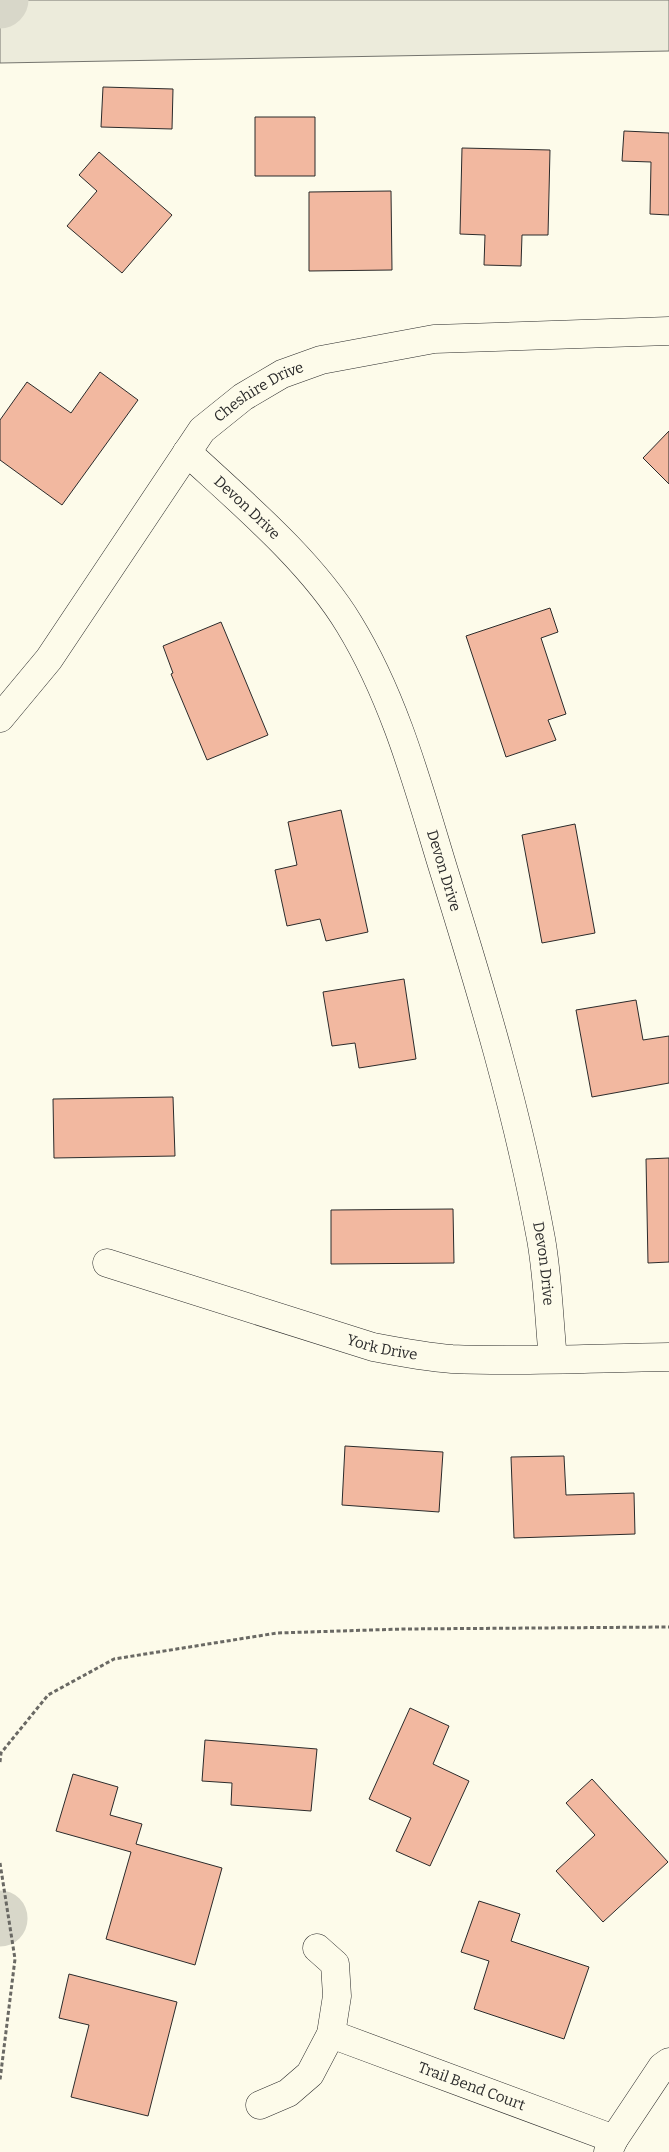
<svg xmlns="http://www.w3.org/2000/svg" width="669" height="2152" viewBox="0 0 669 2152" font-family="Bitter,serif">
<rect width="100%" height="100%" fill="#fdfbea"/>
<path fill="#ecebdb" stroke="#74746e" d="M0,0H669V51L0,63Z"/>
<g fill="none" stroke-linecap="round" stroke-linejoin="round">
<path stroke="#d8d7c9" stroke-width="55" d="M0,1L1,0
M0,1918V1919"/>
</g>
<path fill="#f2b8a0" stroke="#2b2b2b" d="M103,87L173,89L172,129L101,127Z
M255,117H315V176H255Z
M624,131L669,133V215L650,214L651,162L622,161Z
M462,148L550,150L548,235H522L521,266L484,265L485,235L460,234Z
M99,152L172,215L122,273L67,226L97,191L79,175Z
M391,191L392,270L309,271V192Z
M100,372L138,400L62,505L0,460V420L27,382L71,413Z
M669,431V484L643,458Z
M550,608L558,632L541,638L566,714L548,720L556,740L506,757L466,636Z
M221,622L268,735L207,760L171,674L173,673L163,646Z
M341,810L368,932L326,941L320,919L287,926L275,870L297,865L288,822Z
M575,824L595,933L542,943L522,835Z
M404,979L416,1059L359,1068L355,1043L332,1046L323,992Z
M636,1000L643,1040L669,1036V1083L592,1097L576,1010Z
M173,1097L175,1156L54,1158L53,1099Z
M669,1158V1262L648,1263L646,1159Z
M453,1209L454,1263L331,1264V1210Z
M345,1446L443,1452L439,1512L342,1505Z
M564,1456L566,1495L634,1493L635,1534L514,1538L511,1457Z
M410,1708L449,1726L433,1764L469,1781L430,1866L396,1851L411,1818L369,1799Z
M205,1740L317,1749L311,1811L231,1805L232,1783L202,1781Z
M73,1774L118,1787L110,1815L142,1824L136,1844L222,1868L195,1965L106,1939L131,1852L56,1831Z
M592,1779L668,1862L603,1922L556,1871L595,1835L566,1803Z
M479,1901L520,1914L511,1941L589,1967L564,2039L474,2009L489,1961L461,1952Z
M69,1974L177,2002L148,2116L71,2097L89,2025L59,2018Z"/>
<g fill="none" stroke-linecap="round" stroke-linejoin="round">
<g stroke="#2b2b2b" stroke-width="29">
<g id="minor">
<path id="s1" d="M187,452C242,503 311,561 349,624C395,699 418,786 443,868C481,990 518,1113 541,1239C548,1278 549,1320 553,1359"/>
<path id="s2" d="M0,718L49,659L202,430L243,397L282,374L321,360L434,339L669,331"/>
<path id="s3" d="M107,1263L373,1347C399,1352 425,1357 452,1359C524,1362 597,1358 669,1357"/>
<path id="s4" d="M331,2034L614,2139"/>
<path d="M260,2105L288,2093L310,2074L331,2034L337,1996L335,1964L317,1948"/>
<path d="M608,2152L614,2139L662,2067L669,2062"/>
</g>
</g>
<path stroke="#6a6964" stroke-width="3" stroke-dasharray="4 2.5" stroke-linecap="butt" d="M0,1762L1,1753L48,1695L114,1659L277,1633L403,1629L669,1627
M0,1863L15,1959L0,2080"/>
<use href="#minor" stroke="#fdfbea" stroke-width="28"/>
</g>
<g text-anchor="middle" stroke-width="4" stroke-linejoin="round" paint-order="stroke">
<g font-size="15" fill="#2b2b2b" stroke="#fdfbea">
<text dy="5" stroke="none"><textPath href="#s2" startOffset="421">Cheshire Drive</textPath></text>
<text dy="5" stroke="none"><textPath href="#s1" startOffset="82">Devon Drive</textPath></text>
<text dy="5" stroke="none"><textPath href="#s1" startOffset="502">Devon Drive</textPath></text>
<text dy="5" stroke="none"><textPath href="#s1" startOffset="908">Devon Drive</textPath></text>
<text dy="5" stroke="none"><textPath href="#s3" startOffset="288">York Drive</textPath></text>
<text dy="5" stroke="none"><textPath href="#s4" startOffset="150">Trail Bend Court</textPath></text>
</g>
</g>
</svg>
